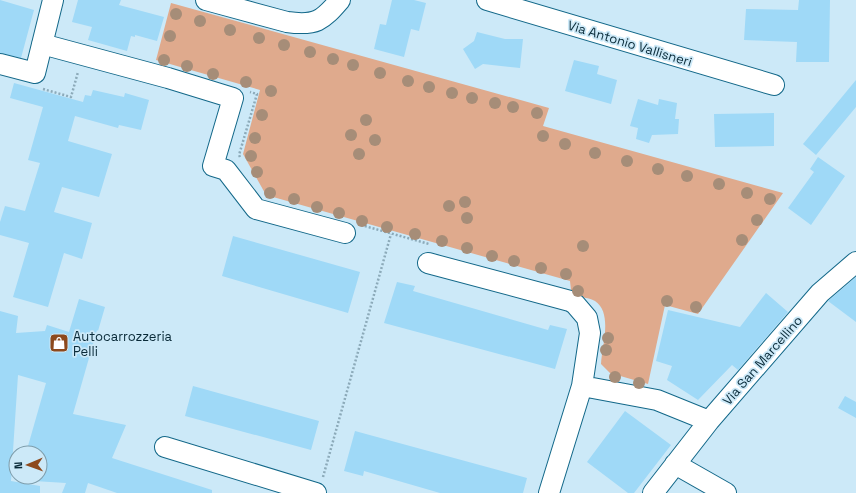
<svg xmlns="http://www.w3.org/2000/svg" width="856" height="493" viewBox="0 0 856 493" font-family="'Space Grotesk',sans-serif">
<rect width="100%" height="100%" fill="#cce9f8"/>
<path fill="#dfaa8d" d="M171,3L549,108L543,126L783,193L698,314L665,305L648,384L610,373L601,364C602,346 613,313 595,301C590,298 580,297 574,295L571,290L570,281L266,195L243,154L260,90L156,60Z"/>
<path fill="#9fd9f7" d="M0,0L34,10L21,58L0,53Z
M78,0H121L119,5L164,17L157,41L135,35V37L131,36L127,51L88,40L92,27L72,22Z
M392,0H414L426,3L419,31L411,29L404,57L374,49L380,24L386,25Z
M799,0H830L829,62H796L797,42L744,40L746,9L798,10Z
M477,32L505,39H523L520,68L483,64L475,69L463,49L474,41Z
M574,60L599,66L597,74L617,80L611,104L565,91Z
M856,80V107L816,155L803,144Z
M14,83L83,102L85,95L91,96L93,90L124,97L125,93L149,100L141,130L119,125L118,128L75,116L68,141L112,154L99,197L62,187L54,212L92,223L82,259L64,253L48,307L13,297L29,243L0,235V222L5,206L25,211L40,163L28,160L43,107L10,98Z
M638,99L658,105L659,99L677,103L675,119H679L678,134L652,135L649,143L636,139L638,128L630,126Z
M774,113V146L715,147L714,114Z
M818,157L845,176L811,225L788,208L814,172L810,169Z
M233,236L360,272L348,313L222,276Z
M856,277V322L828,301Z
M397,282L415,286L413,291L548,330L550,325L567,329L555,369L384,323Z
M766,293L788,312L738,370L732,365L698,400L667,380L672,366L656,361L668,310L740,327Z
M79,299L105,307L98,331L97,330L73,414L126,425L112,458L212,490V493H117L88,483L85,493H62L66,483L18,480L19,477H40V453H26L46,383L18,375L11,481L40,486V493H0V311L18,316L16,333L45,331L47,325L69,332Z
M193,386L319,421L311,450L185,416Z
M845,396L856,402V418L838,408Z
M625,411L671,445L634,493H628L587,462Z
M355,431L527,478L523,493H440L364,471L363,476L344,471Z"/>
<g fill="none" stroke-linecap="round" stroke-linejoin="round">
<g stroke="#136889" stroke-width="22">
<path id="street" d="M206,0L287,22C316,26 322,21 340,0
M487,0L774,85
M42,44L168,78L233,98L213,166L226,170L256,209L345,233
M0,64L35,73L53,0
M428,263L570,301L575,304L587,318L590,333L582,386L549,493
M582,386L657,400L709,421
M165,447L316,493
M675,464L726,493
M653,493L709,421L820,293L856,262"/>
</g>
<path stroke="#8caab9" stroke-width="2.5" stroke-dasharray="2 2" stroke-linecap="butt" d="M43,89L71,97L78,72
M240,157L239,155L257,94L250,92
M361,225L429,244
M323,477L391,234"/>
<use href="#street" stroke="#fff" stroke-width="20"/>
</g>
<g fill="#a68d78">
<circle cx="176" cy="14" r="6"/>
<circle cx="200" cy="21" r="6"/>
<circle cx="230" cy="30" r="6"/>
<circle cx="170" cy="36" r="6"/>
<circle cx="259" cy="38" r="6"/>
<circle cx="284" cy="45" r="6"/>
<circle cx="310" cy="52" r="6"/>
<circle cx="333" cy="59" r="6"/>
<circle cx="164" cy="60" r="6"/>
<circle cx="353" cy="65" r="6"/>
<circle cx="187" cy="66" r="6"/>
<circle cx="380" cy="73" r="6"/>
<circle cx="213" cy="74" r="6"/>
<circle cx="408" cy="81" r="6"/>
<circle cx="246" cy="82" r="6"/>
<circle cx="429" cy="87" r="6"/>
<circle cx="271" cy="91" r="6"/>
<circle cx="452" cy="93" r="6"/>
<circle cx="472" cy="98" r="6"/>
<circle cx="495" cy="103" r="6"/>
<circle cx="513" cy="107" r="6"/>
<circle cx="537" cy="113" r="6"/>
<circle cx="262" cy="115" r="6"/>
<circle cx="366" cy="120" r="6"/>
<circle cx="351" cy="135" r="6"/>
<circle cx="543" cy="136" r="6"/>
<circle cx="255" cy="138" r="6"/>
<circle cx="375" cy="140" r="6"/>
<circle cx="565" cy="144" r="6"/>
<circle cx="595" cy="153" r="6"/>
<circle cx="359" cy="154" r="6"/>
<circle cx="251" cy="156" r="6"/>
<circle cx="627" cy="161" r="6"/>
<circle cx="658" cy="169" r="6"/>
<circle cx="257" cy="172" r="6"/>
<circle cx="687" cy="176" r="6"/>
<circle cx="719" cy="184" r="6"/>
<circle cx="270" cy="193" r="6"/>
<circle cx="747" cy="193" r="6"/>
<circle cx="294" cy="199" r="6"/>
<circle cx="770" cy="199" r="6"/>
<circle cx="465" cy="202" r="6"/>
<circle cx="449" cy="206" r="6"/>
<circle cx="317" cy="207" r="6"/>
<circle cx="339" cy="213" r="6"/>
<circle cx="467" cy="218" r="6"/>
<circle cx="757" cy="220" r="6"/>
<circle cx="362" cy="221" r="6"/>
<circle cx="387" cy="227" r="6"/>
<circle cx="415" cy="234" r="6"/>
<circle cx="742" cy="240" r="6"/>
<circle cx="442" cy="241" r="6"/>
<circle cx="583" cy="246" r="6"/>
<circle cx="467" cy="248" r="6"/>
<circle cx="492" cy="256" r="6"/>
<circle cx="514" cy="261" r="6"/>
<circle cx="541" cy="268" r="6"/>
<circle cx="566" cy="274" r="6"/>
<circle cx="578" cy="291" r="6"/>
<circle cx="667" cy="301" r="6"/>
<circle cx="696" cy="307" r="6"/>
<circle cx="608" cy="338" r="6"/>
<circle cx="606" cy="350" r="6"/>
<circle cx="615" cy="377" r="6"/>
<circle cx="639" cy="383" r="6"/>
</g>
<defs>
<g id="shop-square" transform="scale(1)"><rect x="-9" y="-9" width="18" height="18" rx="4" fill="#8d491c" stroke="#cce9f8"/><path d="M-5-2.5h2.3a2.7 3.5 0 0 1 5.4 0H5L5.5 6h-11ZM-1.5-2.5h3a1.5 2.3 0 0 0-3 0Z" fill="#fff"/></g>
</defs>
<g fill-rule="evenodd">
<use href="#shop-square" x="59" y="343"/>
</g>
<g text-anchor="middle" stroke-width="3.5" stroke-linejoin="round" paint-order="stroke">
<g font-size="13" fill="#092a38" stroke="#cce9f8">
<text transform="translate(630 43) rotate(17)" y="5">Via Antonio Vallisneri</text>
<text transform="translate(762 360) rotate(-49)" y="5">Via San Marcellino</text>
</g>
<g font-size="13" fill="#092a38" stroke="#cce9f8" text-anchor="start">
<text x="73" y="341">Autocarrozzeria<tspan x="73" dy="15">Pelli</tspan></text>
</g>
</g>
<g transform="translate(28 465) rotate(268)"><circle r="19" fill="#cce9f8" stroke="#7e9dab"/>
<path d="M0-3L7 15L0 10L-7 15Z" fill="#8d491c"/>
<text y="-6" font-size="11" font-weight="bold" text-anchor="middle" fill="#092a38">N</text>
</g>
</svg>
